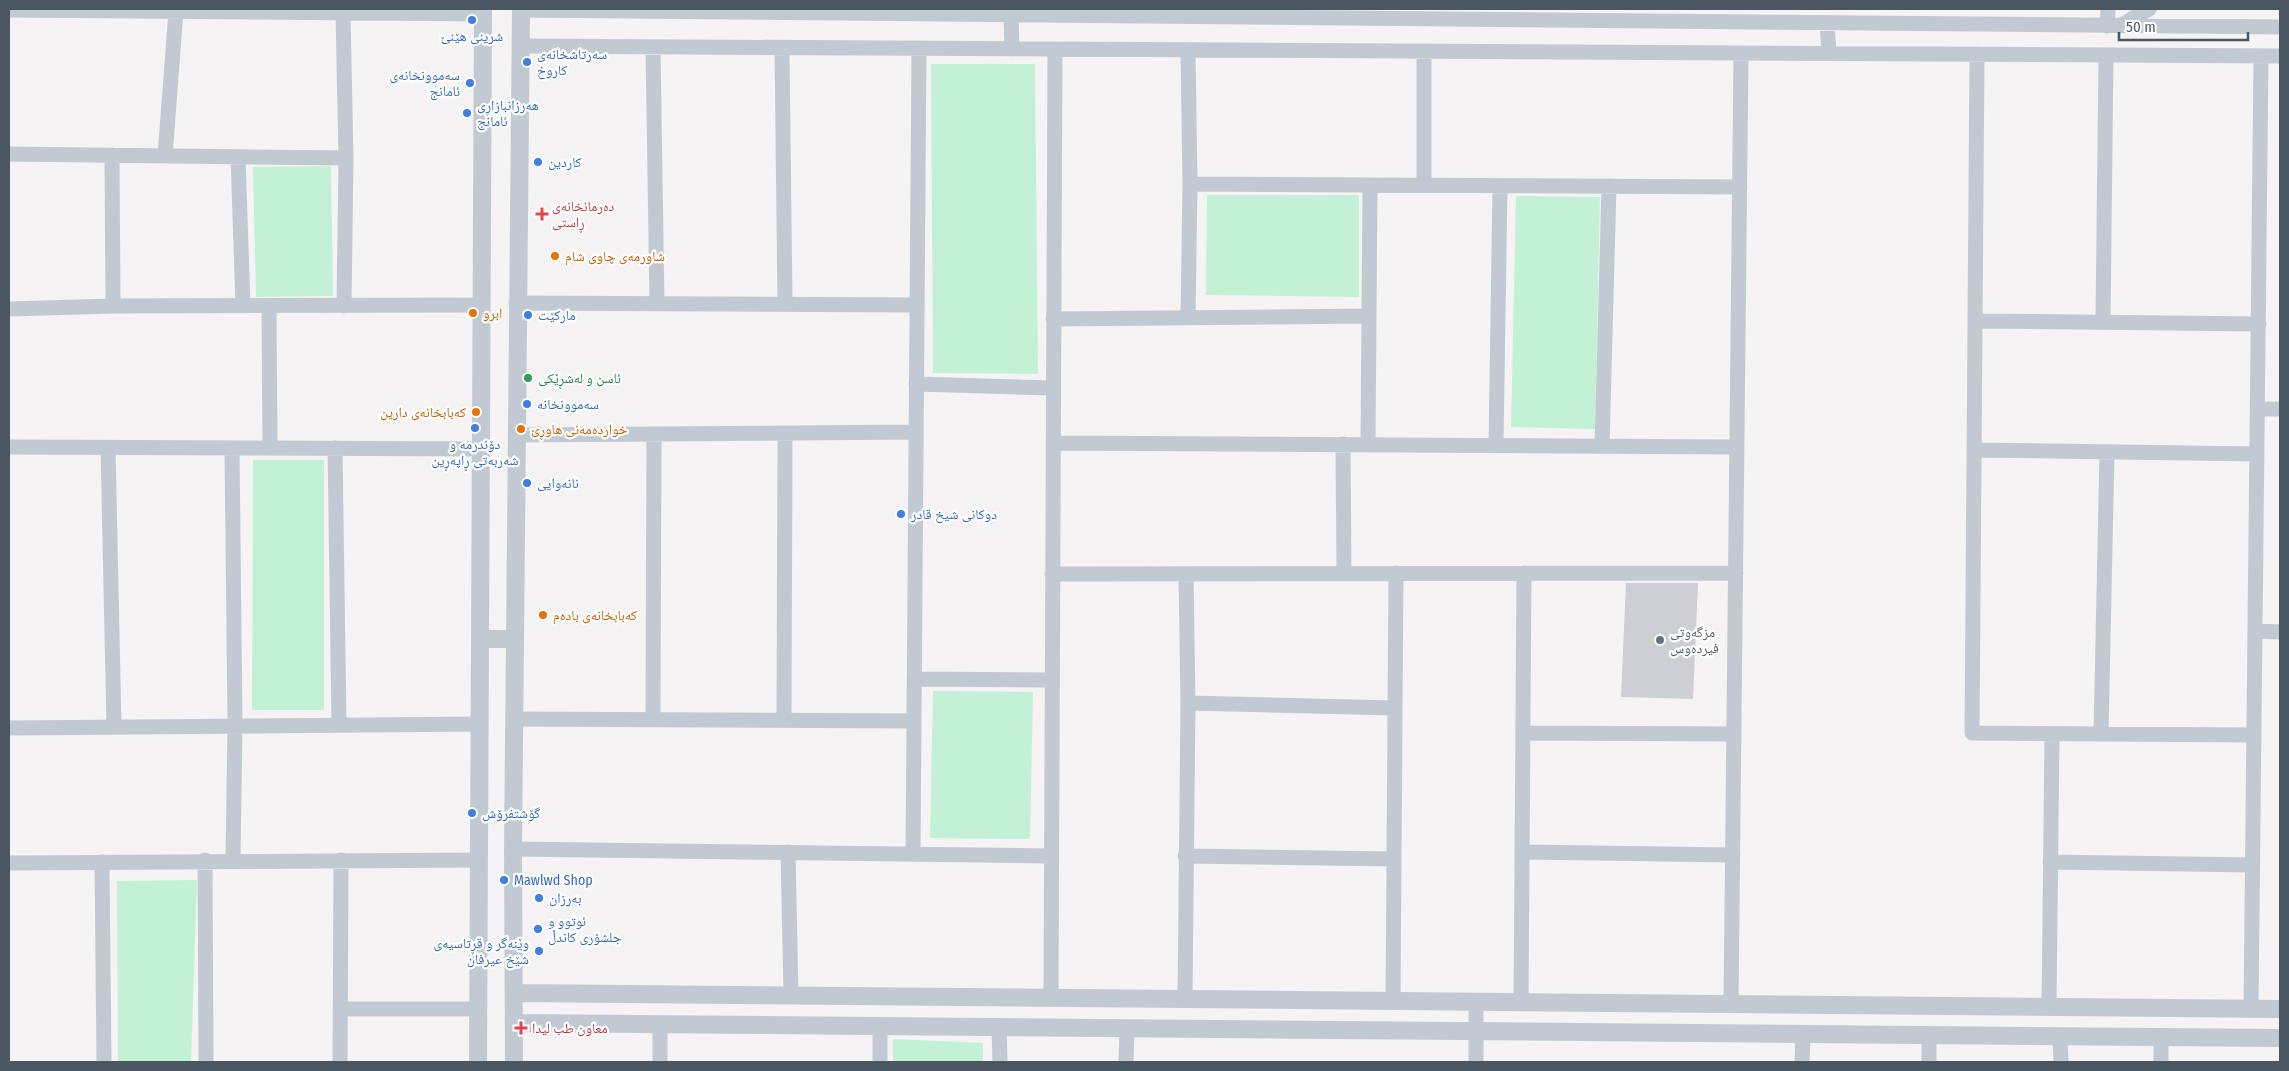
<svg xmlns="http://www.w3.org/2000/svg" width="2289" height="1071" viewBox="0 0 2289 1071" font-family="'Fira Sans Condensed','Noto Naskh Arabic',sans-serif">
<rect width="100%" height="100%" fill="#f5f3f3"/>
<path fill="#c3f1d5" d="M931,64H1035L1038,374L933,373Z
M331,166L333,296L256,297L253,167Z
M1207,195H1359V297L1206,295Z
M1516,196L1600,197L1595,429L1511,427Z
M253,460H324V710H252Z
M933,691L1033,692L1030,839L930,838Z
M197,880L191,1062H118L117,881Z
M893,1039L983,1043V1062H893Z"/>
<path fill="#cdcfd5" d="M1626,583H1698L1693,699L1621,697Z"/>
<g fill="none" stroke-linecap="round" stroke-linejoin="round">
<path stroke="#c1cad2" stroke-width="15" d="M9,10L483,14
M521,10L2280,27
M343,13L346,158L344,306
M1011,14L1012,49
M1827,23L1829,53
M2107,26L2108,9
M2120,26L2149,9
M520,46L2280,56
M653,47L657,304
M782,48L785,304
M1188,50L1190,184L1188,318
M1977,54L1972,733L2254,735
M9,154L346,158
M112,155L113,306
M165,156L176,11
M238,157L243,306
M1190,184L1740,187
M1424,185V51
M516,303L917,305
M269,306L270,448
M9,309L113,306L482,305
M1053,319L1369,316
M1975,321L2259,324
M2103,322L2106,55
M916,384L1053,388
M2258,409H2280
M516,435L916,432
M1053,443L1736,447
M1343,444L1344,574
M1368,445L1370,185
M1496,446L1500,186
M1602,446L1609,186
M9,447L481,449
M108,448L114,726
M232,448L235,724L233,860
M335,448L339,724
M1976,450L2257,454
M1052,574L1736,573
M2255,631L2280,632
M914,679L1052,680
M1188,703L1395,708
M514,719L914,721
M653,719L654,434
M784,720L785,433
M9,728L480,724
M1523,733L1734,734
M2101,734L2107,452
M513,849L1051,856
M788,852L791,995
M1523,852L1733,855
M913,854L919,48
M1185,856L1394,859
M205,860L206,1062
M102,862L104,1062
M2050,862L2252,865
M9,863L479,860
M1051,998L1055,49
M1185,999L1188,703L1186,574
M1393,1002L1396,573
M1521,1003L1524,573
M1731,1005L1741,53
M2049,1008L2052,734
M340,1009H478
M2251,1010L2261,56
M999,1027L1000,1062
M2060,1036L2061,1062
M340,1062L341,860
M660,1062V1024
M880,1062V1026
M1126,1062L1127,1028
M1476,1062V1002
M1802,1062L1803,1034
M1929,1062V1035
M2161,1062V1037"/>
<path stroke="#c1cad2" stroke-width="18" d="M480,639H515
M515,993L2280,1009
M514,1023L2280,1038
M478,1062L483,9
M514,1062L513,849L521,9"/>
</g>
<g fill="#3f7fe0" stroke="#fff" stroke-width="2">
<circle cx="472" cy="20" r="5"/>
<circle cx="527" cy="62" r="5"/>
<circle cx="470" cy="83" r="5"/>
<circle cx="467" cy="113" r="5"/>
<circle cx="538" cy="162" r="5"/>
<circle cx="528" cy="315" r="5"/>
<circle cx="527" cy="404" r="5"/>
<circle cx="475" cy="428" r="5"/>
<circle cx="527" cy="483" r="5"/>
<circle cx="901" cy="514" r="5"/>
<circle cx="472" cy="813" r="5"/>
<circle cx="504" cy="880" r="5"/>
<circle cx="539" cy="898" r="5"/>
<circle cx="538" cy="929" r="5"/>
<circle cx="539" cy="951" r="5"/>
</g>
<g fill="#e0444e" stroke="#fff" stroke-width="2">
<path d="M539.5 206.5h5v5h5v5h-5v5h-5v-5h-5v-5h5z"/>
<path d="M518.5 1020.5h5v5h5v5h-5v5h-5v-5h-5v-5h5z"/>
</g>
<g fill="#e8710a" stroke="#fff" stroke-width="2">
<circle cx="555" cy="256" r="5"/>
<circle cx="473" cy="313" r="5"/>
<circle cx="476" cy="412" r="5"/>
<circle cx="521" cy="429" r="5"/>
<circle cx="543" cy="615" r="5"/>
</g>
<circle fill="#2e9e5b" stroke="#fff" stroke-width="2" cx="528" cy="378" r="5"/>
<circle fill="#6b7280" stroke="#fff" stroke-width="2" cx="1660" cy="640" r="5"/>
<g text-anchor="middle" stroke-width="4.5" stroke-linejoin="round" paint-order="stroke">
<g font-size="14" fill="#366cbe" stroke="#fff" text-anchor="start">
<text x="472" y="41" text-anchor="middle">شرینی هێنێ</text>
<text x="537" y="59">سەرتاشخانەی<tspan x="537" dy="16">کاروخ</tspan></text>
<text x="460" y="80" text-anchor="end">سەموونخانەی<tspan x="460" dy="16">ئامانج</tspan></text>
<text x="477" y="110">هەرزانبازاڕی<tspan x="477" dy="16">ئامانج</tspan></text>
<text x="548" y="167">كاردين</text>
<text x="538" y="320">مارکێت</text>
<text x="537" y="409">سەموونخانە</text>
<text x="475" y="449" text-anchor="middle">دۆندرمە و<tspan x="475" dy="16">شەربەتی ڕاپەڕین</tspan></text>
<text x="537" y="488">نانەوایی</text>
<text x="911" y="519">دوکانی شیخ قادر</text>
<text x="482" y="818">گۆشتفرۆش</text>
<text x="514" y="885">Mawlwd Shop</text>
<text x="549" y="903">بەرزان</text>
<text x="548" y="926">ئوتوو و<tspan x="548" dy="16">جلشۆری کاندڵ</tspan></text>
<text x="529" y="948" text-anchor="end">وێنەگر و قڕتاسیەی<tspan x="529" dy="16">شێخ عیرفان</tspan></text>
</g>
<g font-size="14" fill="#be3a42" stroke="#fff" text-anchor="start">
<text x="552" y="211">دەرمانخانەی<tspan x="552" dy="16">ڕاستی</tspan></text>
<text x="532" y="1033">معاون طب لیدا</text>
</g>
<g font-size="14" fill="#c56008" stroke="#fff" text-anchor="start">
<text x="565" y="261">شاورمەی چاوی شام</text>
<text x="483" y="318">ابرو</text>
<text x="466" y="417" text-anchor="end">کەبابخانەی دارین</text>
<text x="531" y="434">خواردەمەنی هاوڕێ</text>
<text x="553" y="620">کەبابخانەی بادەم</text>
</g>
<g font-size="14" fill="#27864d" stroke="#fff" text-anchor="start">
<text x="538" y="383">ئاسن و لەشڕێکی</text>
</g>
<g font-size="14" fill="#5b616d" stroke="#fff" text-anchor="start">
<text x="1670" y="637">مزگە‌وتی<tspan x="1670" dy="16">فیردە‌وس</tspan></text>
</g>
</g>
<rect width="2289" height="1071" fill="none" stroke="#4a5661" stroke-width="20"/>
<path d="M2119 32v8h129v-8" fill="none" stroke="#4a5661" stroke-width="2.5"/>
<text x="2126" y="32" font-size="15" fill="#4a5661" stroke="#ffffff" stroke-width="4" paint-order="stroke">50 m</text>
</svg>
